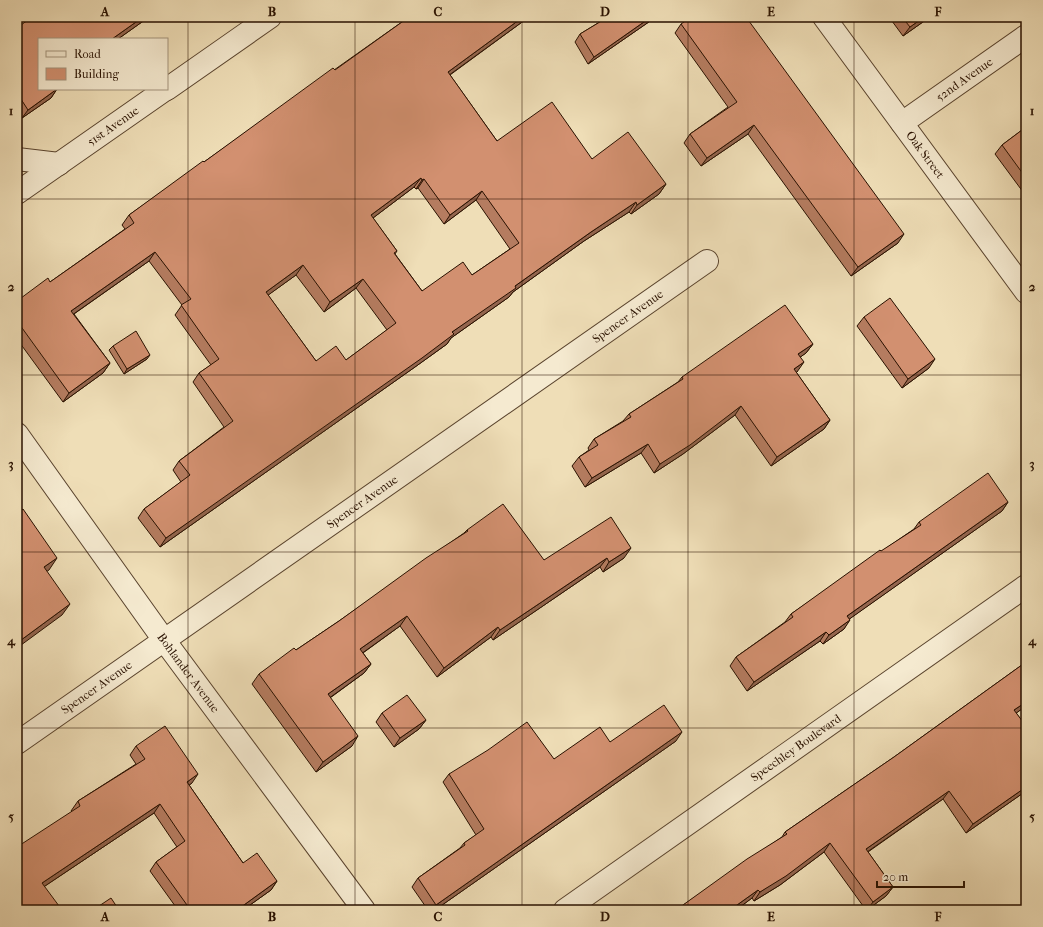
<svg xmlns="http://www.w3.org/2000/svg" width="1043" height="927" viewBox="0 0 1043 927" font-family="'IM FELL French Canon',serif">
<rect width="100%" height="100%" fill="#efdeb7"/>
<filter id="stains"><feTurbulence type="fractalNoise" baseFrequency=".005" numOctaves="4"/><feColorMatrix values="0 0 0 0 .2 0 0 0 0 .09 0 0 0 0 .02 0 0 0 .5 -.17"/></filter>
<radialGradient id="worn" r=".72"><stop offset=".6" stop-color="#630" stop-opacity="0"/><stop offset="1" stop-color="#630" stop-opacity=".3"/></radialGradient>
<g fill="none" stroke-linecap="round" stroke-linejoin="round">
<g stroke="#5a442e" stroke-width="24">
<g id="minor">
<path id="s1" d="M824,17L1026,292"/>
<path d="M167,89L270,17"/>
<path id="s2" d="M902,123L1026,36"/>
<path d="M17,159L59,164"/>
<path id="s3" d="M17,193L166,89"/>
<path id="s4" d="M17,434L164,640L364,910"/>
<path id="s5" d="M17,743L707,261"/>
<path id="s6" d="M565,910L1026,586"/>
</g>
</g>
<use href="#minor" stroke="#f5ead0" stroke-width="22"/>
</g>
<path fill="#b57c60" stroke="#291100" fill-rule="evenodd" d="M149,17L118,39H39V89H57L51,98L22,118L17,110V28Z
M409,17H529L450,75L497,141L592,159L666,184L659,194L631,214L629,212L584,241L513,292L509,297L451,338L447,344L415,367L160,547L138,518L144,509L181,482L173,470L179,461L224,427L193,382L199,373L211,365L175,315L182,305L149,261L74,314L110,363L103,373L63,402L17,339V301L50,282L125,229L122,225L129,215ZM414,187L416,189L418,188L444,224L476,200L510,249L472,275L422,291L395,254L397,251L373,218ZM296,275L324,312L356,288L387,330L346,360L316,361L268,295Z
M608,17H656L588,64L575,42L580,34Z
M889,17H930L903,36Z
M681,24L898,243L851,276L748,134L701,166L684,143L690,134L728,107L675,33Z
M1026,127V196L995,154L1002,145Z
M864,317L929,368L902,388L857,326Z
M813,344L806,353L800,357L797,372H796L830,420L824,429L771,466L735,415L683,454L654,473L641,453L585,487L572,466L579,457L589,450L588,448L594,439L623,421L629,414L678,382L682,377Z
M113,346L147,359L124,374L109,350Z
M1008,502L1002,511L849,619L844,629L823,644L820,641L747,691L730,666L736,657L785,622L791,614L914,529L919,522Z
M467,530L544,560L624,558L603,572L600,567L493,640L491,637L437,677L400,626L363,653L371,664L364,673L330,698L352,746L316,772L252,684L259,674L296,650L339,621L464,533Z
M1026,662V706L1016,713L1026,726V791L966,833L943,799L868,852L893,887L886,896L867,910H866L824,852L780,885L754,901L752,898L736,910H676L782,837L785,832L894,757Z
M382,713L426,720L419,729L394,747L376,722Z
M676,741L435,910H428L412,887L418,878L460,848L464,843L476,835L443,782L449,774L554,759L610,742Z
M136,746L192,783L189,785L243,863L277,881L271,890L243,910H178L150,871L156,862L177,847L154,813L45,886L17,910L72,811H71L78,801L136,764L130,755Z"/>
<path fill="#93654e" stroke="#291100" d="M143,17H149L118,39H112Z
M523,17H529L441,81L448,72Z
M651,17H656L588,64L594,57Z
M924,17H930L903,36L910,27Z
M57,89L51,98L22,118L28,110Z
M754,125L748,134L701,166L707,158Z
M421,178L414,187L365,224L371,215Z
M424,179L418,188L416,189L422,180Z
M666,184L659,194L631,214L637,205Z
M482,191L476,200L444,224L450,215Z
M636,202L629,212L584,241L513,292L509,297L451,338L447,344L415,367L160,547L166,538L452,332L515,286L591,232Z
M904,234L898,243L851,276L858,267Z
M155,252L149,261L65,320L71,311Z
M303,265L296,275L260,301L266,292Z
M363,279L356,288L324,312L330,302Z
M813,344L806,353L792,363L798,354Z
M150,355L147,359L124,374L127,369Z
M935,359L929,368L902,388L908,379Z
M804,362L797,372L788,378L794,369Z
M110,363L103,373L63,402L69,393Z
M741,406L735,415L683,454L654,473L660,464Z
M830,420L824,429L771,466L777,457Z
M648,444L641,453L585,487L592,478Z
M1008,502L1002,511L841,625L847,616Z
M631,548L624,558L603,572L609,562Z
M57,558L49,570L36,579L44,567Z
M607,558L600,567L493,640L500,630Z
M70,604L62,615L17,648V643Z
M407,616L400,626L354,659L360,649Z
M850,620L844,629L823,644L829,635Z
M498,627L491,637L437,677L444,668Z
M826,632L820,641L747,691L754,682Z
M371,664L364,673L321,704L328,694Z
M1026,702V706L1008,719L1014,710Z
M426,720L419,729L394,747L400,738Z
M682,732L676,741L435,910H433L436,905Z
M358,736L352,746L316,772L323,762Z
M198,774L192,783L181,791L187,782Z
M1026,787V791L966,833L973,824Z
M949,791L943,799L860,857L866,849Z
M160,804L154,813L36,892L42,883Z
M830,843L824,852L780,885L754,901L760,892Z
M277,881L271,890L243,910H237Z
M893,887L886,896L867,910L873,902Z
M758,890L752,898L736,910H730Z"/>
<path fill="#d29070" stroke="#291100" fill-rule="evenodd" d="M32,17H143L112,39H39V89H57L28,110L17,93V28Z
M409,17H523L448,72L497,141L552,102L592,159L628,132L666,184L637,205L636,202L591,232L515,286L516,288L452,332L454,334L422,358L166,538L144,509L190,475L179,461L233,421L199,373L219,359L181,305L191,299L155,252L71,311L110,363L69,393L17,321V301L48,278L50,282L134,223L129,215L203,161L204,162L333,68L335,70ZM421,178L422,180L424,179L450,215L482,191L519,243L472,275L463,262L422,291L394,253L397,251L371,215ZM303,265L330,302L363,279L396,323L346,360L336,346L316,361L266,292Z
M608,17H651L594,57L580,34Z
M691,17H746L904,234L858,267L754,125L707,158L690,134L737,102L681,24Z
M902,17H924L910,27Z
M1026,127V178L1002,145Z
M890,298L935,359L908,379L864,317Z
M785,305L813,344L798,354L804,362L794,369L830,420L777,457L741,406L690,445L660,464L648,444L592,478L579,457L598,445L594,439L631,417L629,414L683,379L682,377Z
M136,331L150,355L127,369L113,346Z
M988,473L1008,502L847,616L850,620L829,635L826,632L754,682L736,657L793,617L791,614L880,550L881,551L921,525L919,522Z
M503,504L544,560L611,517L631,548L609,562L607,558L500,630L498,627L444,668L407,616L360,649L371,664L328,694L358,736L323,762L259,674L294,648L296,650L339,621L426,558L468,531L467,530Z
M23,509L57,558L44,567L70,604L17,643V513Z
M1026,662V702L1014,710L1026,726V787L973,824L949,791L866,849L893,887L873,902L830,843L786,876L760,892L758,890L730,910H676L747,859L787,834L785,832L894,757Z
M407,695L426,720L400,738L382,713Z
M664,705L682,732L436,905L418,878L465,845L464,843L484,829L449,774L488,750L527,722L554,759L600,727L610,742Z
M165,726L198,774L187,782L243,863L257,853L277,881L237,910H184L183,908L187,905L156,862L185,841L160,804L42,883L62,910H17V847L80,806L78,801L145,759L136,746Z
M111,898L119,910H93Z"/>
<path fill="none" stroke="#291100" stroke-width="1" stroke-opacity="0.55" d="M188,17V910M355,17V910M522,17V910M688,17V910M854,17V910M17,199H1026M17,375H1026M17,552H1026M17,728H1026"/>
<g text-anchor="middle" stroke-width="4" stroke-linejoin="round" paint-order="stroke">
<g font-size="12" fill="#291100" stroke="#f5ead0">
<text dy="4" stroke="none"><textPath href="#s2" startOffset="76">52nd Avenue</textPath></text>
<text dy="4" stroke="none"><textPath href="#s3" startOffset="117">51st Avenue</textPath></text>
<text dy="4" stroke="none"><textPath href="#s1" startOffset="171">Oak Street</textPath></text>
<text dy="4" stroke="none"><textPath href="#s5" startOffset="745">Spencer Avenue</textPath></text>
<text dy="4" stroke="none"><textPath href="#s5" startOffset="421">Spencer Avenue</textPath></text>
<text dy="4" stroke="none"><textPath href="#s4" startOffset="294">Bohlander Avenue</textPath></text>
<text dy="4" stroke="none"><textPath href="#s5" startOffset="97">Spencer Avenue</textPath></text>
<text dy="4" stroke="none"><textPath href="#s6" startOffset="282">Speechley Boulevard</textPath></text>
</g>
</g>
<rect width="1043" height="927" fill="none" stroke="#efdeb7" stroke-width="44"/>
<rect x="38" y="38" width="130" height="52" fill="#f5ead0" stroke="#a3937d"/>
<rect x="46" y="51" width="20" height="6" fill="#f5ead0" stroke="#a3937d"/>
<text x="74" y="58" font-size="12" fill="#291100">Road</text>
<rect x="46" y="68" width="20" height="12" fill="#d29070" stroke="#a3937d"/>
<text x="74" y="78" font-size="12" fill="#291100">Building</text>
<path d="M877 881v6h87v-6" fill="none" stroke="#291100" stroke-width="2"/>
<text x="883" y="881" font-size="12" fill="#291100" stroke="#f5ead0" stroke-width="3" paint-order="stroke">20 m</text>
<rect x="22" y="22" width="999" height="883" fill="none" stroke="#291100" stroke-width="1.5"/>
<g font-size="13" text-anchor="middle" font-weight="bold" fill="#291100">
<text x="105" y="16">A</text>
<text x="272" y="16">B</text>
<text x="438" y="16">C</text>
<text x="605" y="16">D</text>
<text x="771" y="16">E</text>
<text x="938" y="16">F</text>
<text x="11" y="115">1</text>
<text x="1032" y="115">1</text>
<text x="11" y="291">2</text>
<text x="1032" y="291">2</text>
<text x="11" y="468">3</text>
<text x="1032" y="468">3</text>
<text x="11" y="645">4</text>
<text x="1032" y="645">4</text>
<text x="11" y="821">5</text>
<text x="1032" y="821">5</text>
<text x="105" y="921">A</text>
<text x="272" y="921">B</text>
<text x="438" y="921">C</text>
<text x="605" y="921">D</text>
<text x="771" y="921">E</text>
<text x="938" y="921">F</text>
</g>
<rect width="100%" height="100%" filter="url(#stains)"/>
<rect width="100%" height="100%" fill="url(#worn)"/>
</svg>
